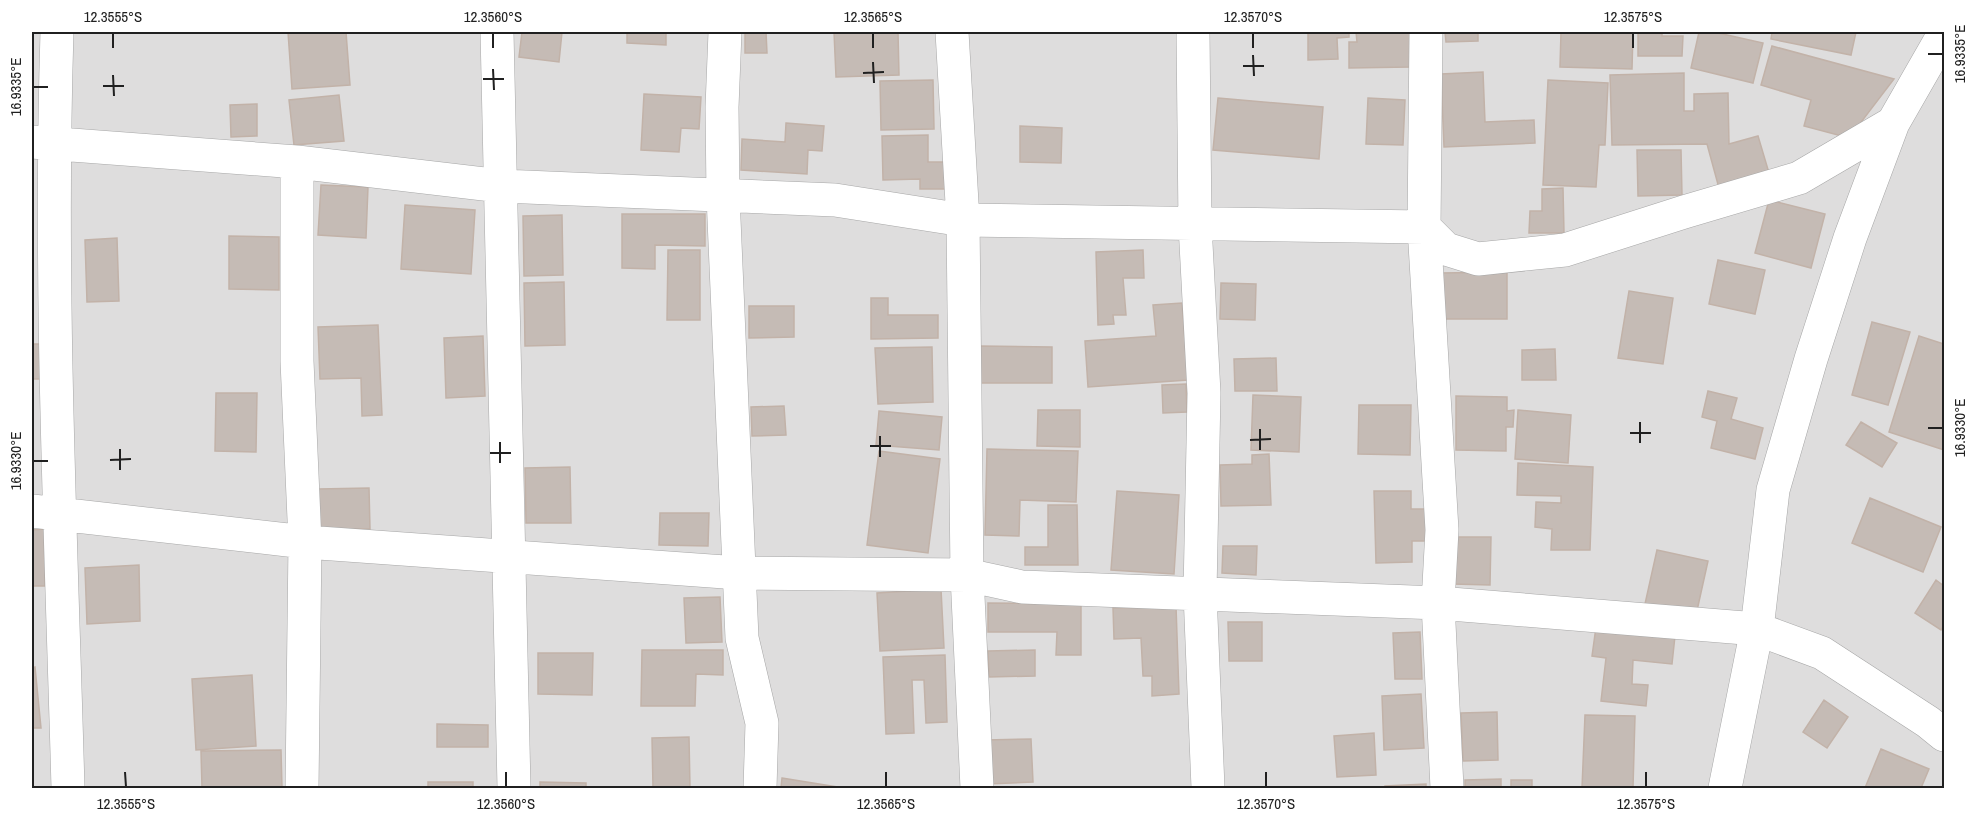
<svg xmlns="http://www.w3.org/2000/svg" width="1976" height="820" viewBox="0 0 1976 820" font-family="'Archivo Narrow',sans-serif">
<rect width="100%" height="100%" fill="#f0ece6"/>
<path fill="#dedddd" d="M32,32H1944V788H32Z"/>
<path fill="#c5bbb5" stroke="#c2b2a8" stroke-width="1.5" d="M288,32H346L350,85L292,89Z
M522,32H562L559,62L519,57Z
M627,32H666V45L627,43Z
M745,32H766L767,53H745Z
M834,32H898L899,75L836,77Z
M1308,32H1349V37L1337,38L1338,59L1308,60Z
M1356,32H1410V67L1349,68V42H1357Z
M1445,32H1478V41L1446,42Z
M1561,32H1633L1632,69L1560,67Z
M1638,32H1662V36H1683L1682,56H1638Z
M1699,32H1714L1763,43L1753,83L1691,68Z
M1772,32H1856L1851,55L1771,39Z
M1772,46L1894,79L1849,138L1804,126L1811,100L1761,85Z
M1483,72L1485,122L1534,120L1535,143L1444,147L1441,74Z
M1684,73V111H1694V94L1728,93L1729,144L1758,136L1769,173L1719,188L1707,144L1612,145L1610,75Z
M933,80L934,129L881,130L880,81Z
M1548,80L1608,83L1605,145H1599L1596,187L1543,185Z
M644,94L701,97L699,129L681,128L679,152L641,150Z
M339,95L344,141L294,145L289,100Z
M1218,98L1323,107L1319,159L1213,150Z
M1368,98L1405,100L1403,145L1366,144Z
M257,104V136L231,137L230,105Z
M786,123L824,126L822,151L808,150L807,174L741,170L742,139L785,142Z
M1020,126L1062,128L1061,163L1020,162Z
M928,135V162H949V189H920V179L883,180L882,136Z
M1637,150H1681L1682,195L1638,196Z
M321,185L368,187L366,238L318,235Z
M1563,188L1564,233H1529L1530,211H1542V189Z
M1769,200L1825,214L1811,268L1755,253Z
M405,205L475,210L471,274L401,269Z
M622,214H705V246L655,245V269L622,268Z
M562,215L563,275L524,276L523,216Z
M229,236L279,237V290L229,289Z
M117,238L119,301L87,302L85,240Z
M668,250H700V320H667Z
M1143,250L1144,278H1123L1126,315H1113L1114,324L1098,325L1096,252Z
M1718,260L1765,270L1755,314L1709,304Z
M1507,272V319H1441L1440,273Z
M564,282L565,345L525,346L524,283Z
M1221,283L1256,284L1255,320L1220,319Z
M1629,291L1673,298L1663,364L1618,358Z
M871,298H888V315H938V338L871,339Z
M1182,303L1188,380L1088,387L1085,341L1156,336L1153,305Z
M749,306H794V337L749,338Z
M1872,322L1910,332L1888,405L1852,395Z
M378,325L382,415L362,416L361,378L320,379L318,327Z
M483,336L485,396L446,398L444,338Z
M1919,336L1944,344V450L1889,432Z
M32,344H40L41,379H32Z
M980,346L1052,347V383H981Z
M932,347L933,402L878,404L875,348Z
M1555,349L1556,380H1522V350Z
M1276,358L1277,391H1235L1234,359Z
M1186,384L1187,412L1163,413L1162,385Z
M1708,391L1737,398L1731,419L1763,428L1755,459L1711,448L1717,421L1702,417Z
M216,393H257L256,452L215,451Z
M1253,395L1301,397L1299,452L1251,450Z
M1456,396L1507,397V411L1514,410L1513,427H1506V451L1456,450Z
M1359,405H1411L1410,455L1358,454Z
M784,406L786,435L752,436L751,407Z
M1038,410H1080V447L1037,446Z
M1518,410L1571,415L1568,463L1515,459Z
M879,411L942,417L939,450L876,445Z
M1861,422L1897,443L1882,467L1846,445Z
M987,449L1078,451L1076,502L1020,500L1019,536L985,535Z
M879,451L940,459L928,553L867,545Z
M1269,454L1271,505L1221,506L1220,465L1252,464V455Z
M1518,463L1593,467L1590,550H1551L1552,529L1535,527L1536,502L1561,503V496L1517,495Z
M570,467L571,523H526L525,468Z
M369,488L370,529H319L318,489Z
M1117,491L1179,495L1174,574L1111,570Z
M1374,491H1411V509H1429L1430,541H1412V562L1376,563Z
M1870,498L1941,527L1923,572L1852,543Z
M1048,505H1077L1078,565H1025V547H1048Z
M660,513H709L708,546L659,545Z
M44,529L45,586H32V530Z
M1452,537H1491L1490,585L1452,584Z
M1223,546H1257L1256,575L1222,573Z
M1657,550L1708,561L1696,615L1645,604Z
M139,565L140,621L87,624L85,568Z
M1936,580L1944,586V625L1941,630L1915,613Z
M941,589L944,648L880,651L877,593Z
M720,597L722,642L686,643L684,598Z
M988,603L1081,604V655H1056L1057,632H988Z
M1176,606L1179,694L1152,696V676H1143L1141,638L1114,639L1113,608Z
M1228,622H1262V661H1229Z
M1596,627L1675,636L1672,664L1633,660L1632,684L1648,685L1646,706L1601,701L1606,658L1592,656Z
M1420,632L1422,679H1395L1393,633Z
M642,650H723V675L696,674L695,706H641Z
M1035,650V676L989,677L988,651Z
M538,653H593L592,695L538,694Z
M945,655L947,722L926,723L924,680H912L914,733L886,734L883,657Z
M35,667L41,728H32V668Z
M252,675L256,746L196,750L192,679Z
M1421,694L1424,748L1384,750L1382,696Z
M1824,700L1848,717L1827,748L1803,732Z
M1497,712L1498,760L1463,761L1461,713Z
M1585,715L1635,716L1633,788H1582Z
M437,724L488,725V747H437Z
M1374,733L1376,775L1337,777L1334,736Z
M689,737L690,788H653L652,738Z
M1031,739L1033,782L987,784L986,740Z
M1881,749L1929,769L1921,788H1865Z
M281,750L282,788H202L201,751Z
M782,778L837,787V788H781Z
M1501,779V788H1465V780Z
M1511,780H1532V788H1511Z
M428,782H473V788H428Z
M540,782L586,783V788H540Z
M1426,784V788H1385V786Z"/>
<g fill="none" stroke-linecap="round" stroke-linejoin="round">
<g stroke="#a7a7a7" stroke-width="34">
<path id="street" d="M57,32C49,284 61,536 68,788
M497,32L514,788
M725,32L722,107L723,196L742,638L762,723L760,788
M952,32L963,220L967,575L977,788
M1193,32L1195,225L1204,393L1200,593L1208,788
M1426,32L1424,227L1442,530L1438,603L1447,788
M32,142L297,162L501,186L835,200L963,220L1424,227L1446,249L1478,259L1565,250L1684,212L1799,178L1893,123
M297,162V361L305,542L302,788
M32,511L305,542L739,573L967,575L1022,587L1438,603L1757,629L1822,653L1928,722L1944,735
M1725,788L1757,629L1773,490L1811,359L1850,238L1893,123L1944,34"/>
</g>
<use href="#street" stroke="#fff" stroke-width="33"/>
</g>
<path fill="none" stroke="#202020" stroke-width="2" d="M113,33V48M493,33V48M873,33V48M1253,33V48M1633,33V48M1928,54H1943M1253,55L1254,76M873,62L874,83M1243,66H1264M493,69L494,90M863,73L884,72M113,75L114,96M483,79H504M103,86H124M33,87H48M1640,422V443M1928,428H1943M1260,429V450M1630,433H1651M880,436V457M1250,440L1271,439M500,442V463M870,446H891M120,449V470M490,453H511M110,460L131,459M33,461H48M125,772L126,787M506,772V787M886,772V787M1266,772V787M1646,772V787"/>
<rect width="1976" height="820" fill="none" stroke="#ffffff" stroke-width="66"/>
<rect x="33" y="33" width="1910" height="754" fill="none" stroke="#202020" stroke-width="2"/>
<g font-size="15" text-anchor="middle" fill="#202020">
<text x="113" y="22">12.3555°S</text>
<text x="493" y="22">12.3560°S</text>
<text x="873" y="22">12.3565°S</text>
<text x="1253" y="22">12.3570°S</text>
<text x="1633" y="22">12.3575°S</text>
<text transform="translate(1960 54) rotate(-90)" y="5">16.9335°E</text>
<text transform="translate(16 87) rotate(-90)" y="5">16.9335°E</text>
<text transform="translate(1960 428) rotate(-90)" y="5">16.9330°E</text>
<text transform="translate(16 461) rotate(-90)" y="5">16.9330°E</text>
<text x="126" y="809">12.3555°S</text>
<text x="506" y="809">12.3560°S</text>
<text x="886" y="809">12.3565°S</text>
<text x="1266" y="809">12.3570°S</text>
<text x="1646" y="809">12.3575°S</text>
</g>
</svg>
